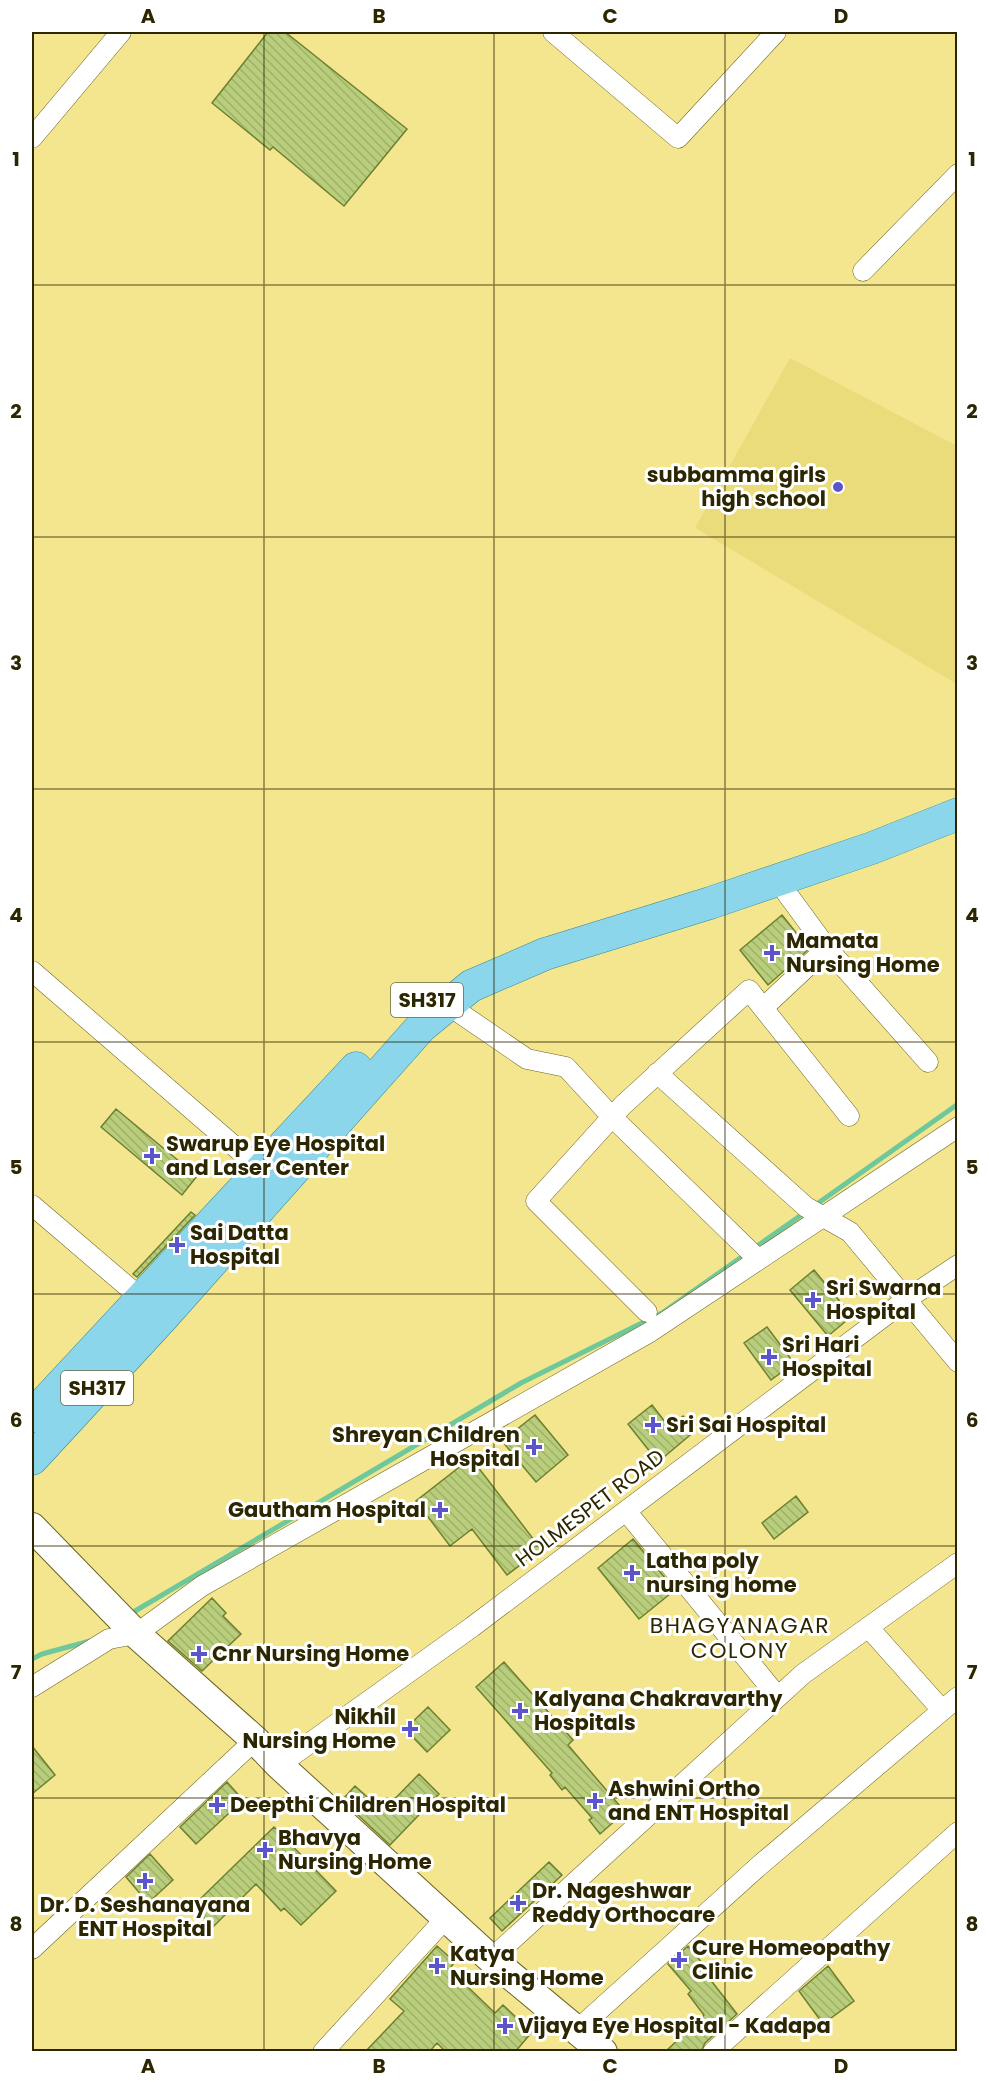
<svg xmlns="http://www.w3.org/2000/svg" width="989" height="2083" viewBox="0 0 989 2083" font-family="Poppins,sans-serif">
<defs>
<pattern id="building-back-hatch" width="6" height="6" patternUnits="userSpaceOnUse" patternTransform="scale(1.5)"><rect width="6" height="6" fill="#b9ce7c"/><path d="M-1 5l2 2M0 0l6 6M5-1l2 2" fill="none" stroke="#9fb169"/></pattern>
</defs>
<rect width="100%" height="100%" fill="#f4e68f"/>
<path fill="#eadb7b" d="M790,358L957,446V684L695,528Z"/>
<g fill="none" stroke-linecap="round" stroke-linejoin="round">
<path stroke="#6fc89b" stroke-width="5" d="M814,1206L958,1104
M130,1614L521,1383L662,1313L807,1211
M32,1659L42,1654L90,1641"/>
</g>
<path fill="url(#building-back-hatch)" stroke="#6e802f" stroke-width="1.5" d="M268,32H285L407,129L344,206L273,147L270,150L212,103Z
M782,915L809,949L768,985L740,950Z
M116,1109L197,1176L182,1195L101,1127Z
M191,1212L195,1215L137,1277L133,1274Z
M814,1270L852,1316L828,1336L790,1290Z
M767,1327L794,1363L771,1380L744,1343Z
M652,1405L669,1427L683,1416L695,1431L658,1462L628,1424Z
M535,1415L568,1455L536,1482L502,1441Z
M471,1458L541,1549L507,1575L472,1529L450,1546L416,1501Z
M796,1496L808,1512L774,1539L762,1523Z
M633,1539L675,1590L639,1619L598,1568Z
M212,1598L226,1613L223,1616L241,1634L202,1671L168,1641Z
M504,1662L573,1740L568,1745L625,1812L600,1834L589,1820L592,1818L565,1787L562,1790L550,1775L552,1773L476,1687Z
M428,1707L450,1730L427,1752L405,1729Z
M32,1746L55,1775L32,1794Z
M419,1774L439,1794L390,1845L342,1800L355,1786L383,1811Z
M227,1782L243,1800L196,1844L180,1827Z
M274,1827L336,1891L301,1925L284,1908L281,1911L256,1884L213,1927L193,1906Z
M150,1854L173,1880L148,1903L126,1877Z
M549,1862L562,1875L502,1931L490,1918Z
M437,1946L455,1962L449,1969L495,2013L503,2005L532,2032L515,2052H446L437,2043L429,2052H365L404,2011L390,1999Z
M688,1946L709,1971L706,1974L737,2014L705,2043L701,2052H665L704,2015L688,1994L691,1991L668,1964Z
M828,1966L854,2001L823,2024L799,1991Z"/>
<g fill="none" stroke-linecap="round" stroke-linejoin="round">
<g stroke="#6c621f" stroke-width="21">
<path id="street" d="M553,32L678,138L776,32
M32,138L121,32
M863,271L958,174
M827,948L928,1062
M32,971L270,1177
M448,1005L527,1059L566,1067L612,1117L758,1259
M763,1008L849,1116
M657,1073L806,1207L850,1232L958,1362
M32,1205L149,1305
M647,1312L536,1201L622,1106L749,990L763,1008L827,948L777,880
M626,1511L778,1697
M868,1627L942,1710
M32,1687L109,1639L136,1634L202,1586L650,1332L958,1127
M279,1765L472,1627L907,1299L958,1265
M32,1949L255,1740
M491,1959L803,1674L958,1563
M577,2030L760,1865L958,1697
M323,2052L446,1918
M713,2052L958,1832"/>
</g>
<g stroke="#6c621f" stroke-width="30">
<path id="secondary" d="M32,1527L136,1634L255,1740L279,1765L491,1959L603,2052"/>
</g>
<g stroke="#378791" stroke-width="33">
<path id="primary" d="M32,1416L356,1068
M32,1459L163,1317L421,1027L471,986L545,954L710,903L872,848L958,814"/>
</g>
<use href="#street" stroke="#fff" stroke-width="20"/>
<use href="#secondary" stroke="#fff" stroke-width="28"/>
<use href="#primary" stroke="#8bd6eb" stroke-width="32"/>
</g>
<path fill="none" stroke="#2c2601" stroke-width="1.5" stroke-opacity="0.55" d="M264,32V2052M494,32V2052M725,32V2052M32,285H958M32,537H958M32,789H958M32,1042H958M32,1294H958M32,1546H958M32,1798H958"/>
<g fill="#5b55cd" stroke="#fff" stroke-width="2">
<circle cx="838" cy="487" r="6"/>
<path d="M769 944h6v6h6v6h-6v6h-6v-6h-6v-6h6z"/>
<path d="M149 1147h6v6h6v6h-6v6h-6v-6h-6v-6h6z"/>
<path d="M174 1236h6v6h6v6h-6v6h-6v-6h-6v-6h6z"/>
<path d="M810 1291h6v6h6v6h-6v6h-6v-6h-6v-6h6z"/>
<path d="M766 1348h6v6h6v6h-6v6h-6v-6h-6v-6h6z"/>
<path d="M650 1416h6v6h6v6h-6v6h-6v-6h-6v-6h6z"/>
<path d="M531 1438h6v6h6v6h-6v6h-6v-6h-6v-6h6z"/>
<path d="M437 1501h6v6h6v6h-6v6h-6v-6h-6v-6h6z"/>
<path d="M629 1564h6v6h6v6h-6v6h-6v-6h-6v-6h6z"/>
<path d="M196 1645h6v6h6v6h-6v6h-6v-6h-6v-6h6z"/>
<path d="M517 1702h6v6h6v6h-6v6h-6v-6h-6v-6h6z"/>
<path d="M407 1720h6v6h6v6h-6v6h-6v-6h-6v-6h6z"/>
<path d="M592 1792h6v6h6v6h-6v6h-6v-6h-6v-6h6z"/>
<path d="M214 1796h6v6h6v6h-6v6h-6v-6h-6v-6h6z"/>
<path d="M262 1841h6v6h6v6h-6v6h-6v-6h-6v-6h6z"/>
<path d="M142 1872h6v6h6v6h-6v6h-6v-6h-6v-6h6z"/>
<path d="M515 1894h6v6h6v6h-6v6h-6v-6h-6v-6h6z"/>
<path d="M676 1951h6v6h6v6h-6v6h-6v-6h-6v-6h6z"/>
<path d="M434 1957h6v6h6v6h-6v6h-6v-6h-6v-6h6z"/>
<path d="M502 2017h6v6h6v6h-6v6h-6v-6h-6v-6h6z"/>
</g>
<g text-anchor="middle" stroke-width="6" stroke-linejoin="round" paint-order="stroke">
<g fill="#fff" stroke="#6b674d" stroke-width="1.5">
<rect x="391" y="983" width="72" height="34" rx="4.5"/>
<rect x="61" y="1371" width="72" height="34" rx="4.5"/>
</g>
<g font-size="20" font-weight="bold" fill="#2c2601">
<text x="427" y="1007">SH317</text>
<text x="97" y="1395">SH317</text>
</g>
<g font-size="21" font-weight="bold" fill="#2c2601" stroke="#fff" text-anchor="start">
<text x="826" y="482" text-anchor="end">subbamma girls<tspan x="826" dy="24">high school</tspan></text>
<text x="786" y="948">Mamata<tspan x="786" dy="24">Nursing Home</tspan></text>
<text x="166" y="1151">Swarup Eye Hospital<tspan x="166" dy="24">and Laser Center</tspan></text>
<text x="190" y="1240">Sai Datta<tspan x="190" dy="24">Hospital</tspan></text>
<text x="826" y="1295">Sri Swarna<tspan x="826" dy="24">Hospital</tspan></text>
<text x="782" y="1352">Sri Hari<tspan x="782" dy="24">Hospital</tspan></text>
<text x="666" y="1432">Sri Sai Hospital</text>
<text x="520" y="1442" text-anchor="end">Shreyan Children<tspan x="520" dy="24">Hospital</tspan></text>
<text x="426" y="1517" text-anchor="end">Gautham Hospital</text>
<text x="646" y="1568">Latha poly<tspan x="646" dy="24">nursing home</tspan></text>
<text x="212" y="1661">Cnr Nursing Home</text>
<text x="534" y="1706">Kalyana Chakravarthy<tspan x="534" dy="24">Hospitals</tspan></text>
<text x="396" y="1724" text-anchor="end">Nikhil<tspan x="396" dy="24">Nursing Home</tspan></text>
<text x="608" y="1796">Ashwini Ortho<tspan x="608" dy="24">and ENT Hospital</tspan></text>
<text x="230" y="1812">Deepthi Children Hospital</text>
<text x="278" y="1845">Bhavya<tspan x="278" dy="24">Nursing Home</tspan></text>
<text x="532" y="1898">Dr. Nageshwar<tspan x="532" dy="24">Reddy Orthocare</tspan></text>
<text x="145" y="1912" text-anchor="middle">Dr. D. Seshanayana<tspan x="145" dy="24">ENT Hospital</tspan></text>
<text x="692" y="1955">Cure Homeopathy<tspan x="692" dy="24">Clinic</tspan></text>
<text x="450" y="1961">Katya<tspan x="450" dy="24">Nursing Home</tspan></text>
<text x="518" y="2033">Vijaya Eye Hospital - Kadapa</text>
</g>
<g font-size="21" fill="#2c2601" stroke="#fff">
<text transform="translate(590 1508) rotate(-37)" y="7">HOLMESPET ROAD</text>
</g>
<g font-size="22" letter-spacing="1.5" fill="#2c2601" stroke="#fff">
<text x="740" y="1633">BHAGYANAGAR<tspan x="740" dy="25">COLONY</tspan></text>
</g>
</g>
<rect width="989" height="2083" fill="none" stroke="#ffffff" stroke-width="66"/>
<rect x="33" y="33" width="923" height="2017" fill="none" stroke="#2c2601" stroke-width="2"/>
<g font-size="20" text-anchor="middle" font-weight="bold" fill="#2c2601">
<text x="148" y="23">A</text>
<text x="379" y="23">B</text>
<text x="610" y="23">C</text>
<text x="841" y="23">D</text>
<text x="16" y="166">1</text>
<text x="972" y="166">1</text>
<text x="16" y="418">2</text>
<text x="972" y="418">2</text>
<text x="16" y="670">3</text>
<text x="972" y="670">3</text>
<text x="16" y="922">4</text>
<text x="972" y="922">4</text>
<text x="16" y="1174">5</text>
<text x="972" y="1174">5</text>
<text x="16" y="1427">6</text>
<text x="972" y="1427">6</text>
<text x="16" y="1679">7</text>
<text x="972" y="1679">7</text>
<text x="16" y="1931">8</text>
<text x="972" y="1931">8</text>
<text x="148" y="2073">A</text>
<text x="379" y="2073">B</text>
<text x="610" y="2073">C</text>
<text x="841" y="2073">D</text>
</g>
</svg>
